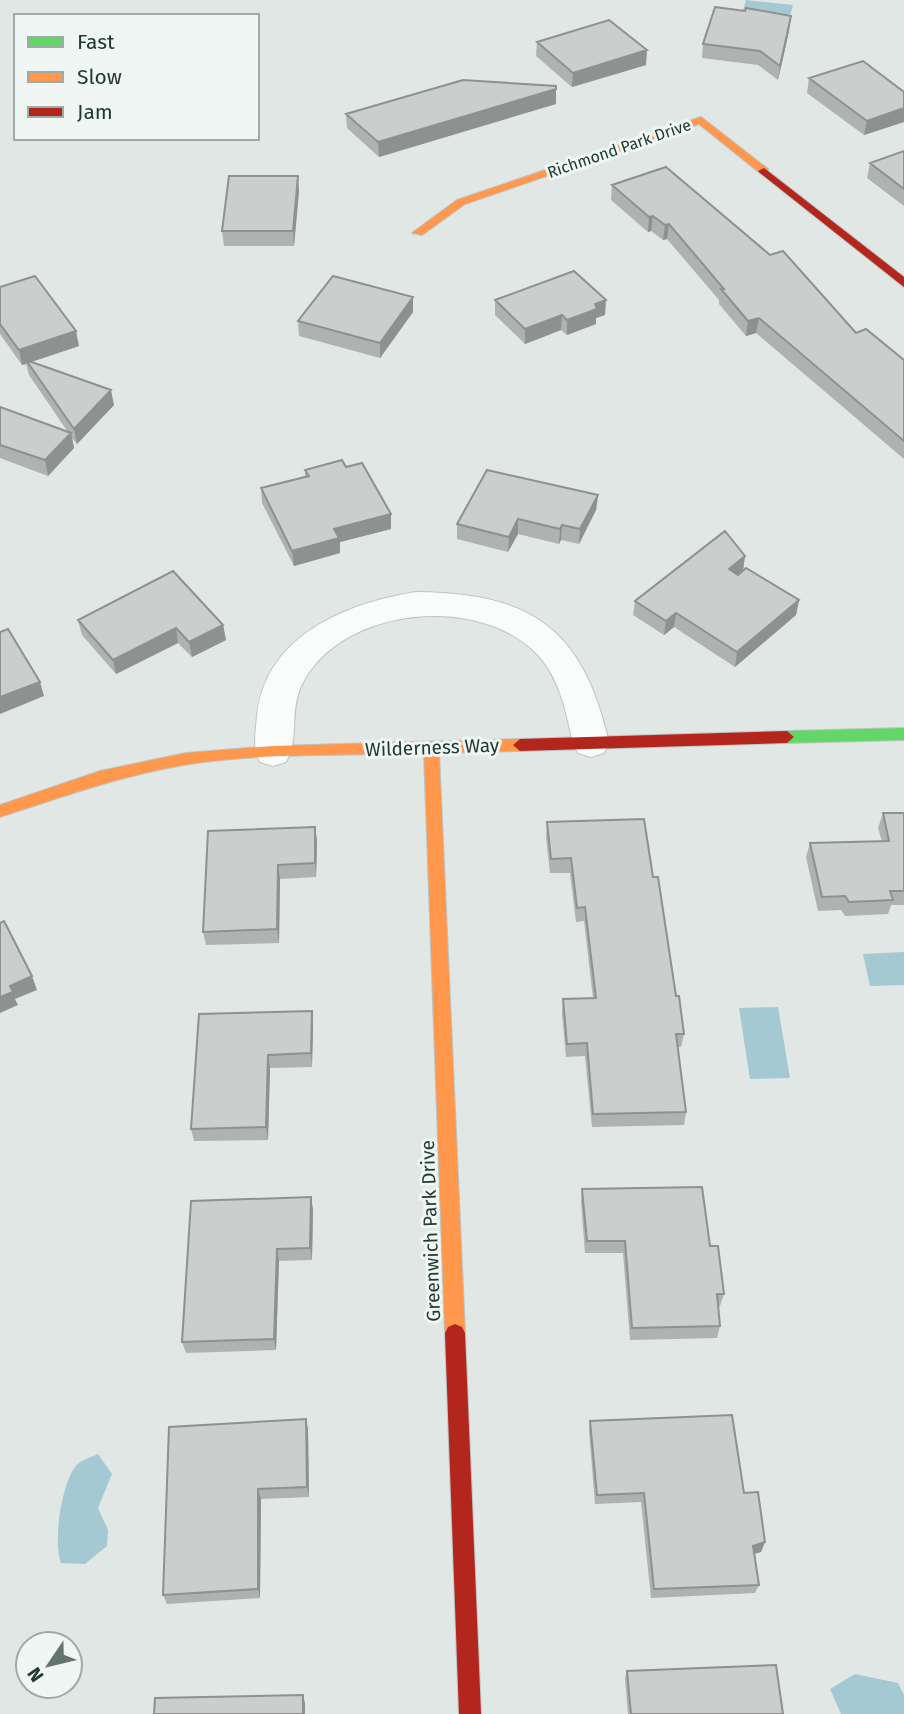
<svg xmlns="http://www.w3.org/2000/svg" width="904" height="1714" viewBox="0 0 904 1714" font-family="'Fira Sans',sans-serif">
<rect width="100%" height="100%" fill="#e1e7e4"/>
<path fill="#a4c9d2" d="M746,0L793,5L790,16L743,10Z
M904,952V985L870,986L863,954Z
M778,1007L790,1078L750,1079L739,1008Z
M98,1454L112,1474L98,1508L108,1530L107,1546L85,1564L61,1563C53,1541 61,1487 75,1467C79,1461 91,1457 98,1454Z
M855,1674L898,1683L904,1695V1714H841L830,1689Z"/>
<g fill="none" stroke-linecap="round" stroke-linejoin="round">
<g stroke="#bec3c1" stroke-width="2">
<path id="street" d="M416,592C532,593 583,629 609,743L604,753L591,757L578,753L573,743C566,712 560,679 538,655C483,597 361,606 313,667C283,704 303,731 286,762L273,766L260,762C252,748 256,731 257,715C266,635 347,603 416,592Z"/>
</g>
<g stroke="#bec4c2" stroke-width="2">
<path id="fast" d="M904,728V740L787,743L780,737L787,731Z"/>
</g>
<g stroke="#bec4c2" stroke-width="2">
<path id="slow" d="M701,117L768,169V173H760L699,124L465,204L422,235L412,233L457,200Z
M520,739L527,745L520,751L439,753L465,1333L462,1339L455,1342L448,1339L445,1333L424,753C346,756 261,752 184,765C119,776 62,797 0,817V805L100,771L186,753L273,746Z"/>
</g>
<g stroke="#bec4c2" stroke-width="2">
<path id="jam" d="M764,168L904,277V287L760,173L758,171Z
M787,731L794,737L787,743L520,751L513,745L520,739Z
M455,1324L462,1327L465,1333L481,1714H459L445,1333L448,1327Z"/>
</g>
<use href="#street" fill="#fafbfb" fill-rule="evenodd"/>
<use href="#fast" fill="#63d668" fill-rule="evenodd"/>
<use href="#slow" fill="#ff974d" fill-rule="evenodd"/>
<use href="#jam" fill="#b3261e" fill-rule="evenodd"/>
</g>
<path fill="#aeb2b0" d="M789,31L778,80L758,65L702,58L703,44Z
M537,42L646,65L572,87L536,56Z
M809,78L904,92V122L864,135L807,93Z
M556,89V104L379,157L347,128L346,114Z
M904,151V206L867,178L870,163Z
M612,185L856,333L904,360V459L756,333L746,336L719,304V300L667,239L663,240L651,231L648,232L611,200Z
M299,191L294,246H224L222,231Z
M0,287L79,346L31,362L114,405L77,444L72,438L74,448L48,476L0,458V407L68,432L29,375L26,364L22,365L0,334Z
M413,297V312L380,358L299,336L298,321Z
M495,300L605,315L596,318V324L567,335L561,330L525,344L495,315Z
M346,467L391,514V529L340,542V553L294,566L262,503L261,488L305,477V470Z
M598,495L596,510L579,544L561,540L559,544L518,534L508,552L457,539V524Z
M745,556L743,570L799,600L796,615L735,667L674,627L664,635L633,615L635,601Z
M78,620L223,625L226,640L192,657L178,643L116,674L82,635Z
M883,813H904V905H891L888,914L845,916L841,910L818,911L806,857L810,843L882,841L878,828Z
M547,822L653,877L684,1034L681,1047H678L686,1112L684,1125L592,1127L585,1056L566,1057L562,1013L563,999L593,998L584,921L576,922L570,873H550L546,837Z
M315,827L317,841L316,877L280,879L279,943L206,945L203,932Z
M312,1011L313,1024L312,1067L270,1068L268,1140L194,1141L191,1129Z
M582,1189L710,1246L724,1294L720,1306H718L720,1326L717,1338L630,1340L623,1253H585L581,1202Z
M313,1209L312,1260L279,1261L276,1350L186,1353L182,1342Z
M306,1419L308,1429L309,1497L261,1499L260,1598L167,1604L163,1595Z
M590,1421L744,1493L765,1542L761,1552L754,1554L759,1585L755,1593L651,1598L641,1502L595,1504L589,1431Z
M627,1671L783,1714H628L625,1679Z"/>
<path fill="#8d9190" d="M791,16L789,31L778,80L780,66Z
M647,50L646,65L572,87L573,73Z
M556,89V104L379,157L378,142Z
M904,108V122L864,135L867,121Z
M298,176L299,191L294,246L293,231Z
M653,216L651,231L648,232L649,217Z
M669,224L667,239L663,240L665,225Z
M413,297V312L380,358V343Z
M606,300L605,315L596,318V324L567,335V320L595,304Z
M562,315L561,330L525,344V329Z
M759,318L756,333L746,336L748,321Z
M76,331L79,346L28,363L26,360V364L22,365L19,350Z
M111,390L114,405L77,444L74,429Z
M71,433L74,448L48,476L45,460Z
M598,495L596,510L579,544L580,529Z
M391,514V529L340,542V553L294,566L292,551L334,529Z
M518,519V534L508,552L509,537Z
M562,525L561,540L559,544L560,529Z
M745,556L743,570L726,584L729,569Z
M799,600L796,615L735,667L737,652Z
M676,613L674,627L664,635L666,621Z
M223,625L226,640L192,657L189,642Z
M176,628L178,643L116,674L113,660Z
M40,682L44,696L0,714V697Z
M315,827L317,841L316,877L315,863Z
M278,865L280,879L279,943L277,929Z
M32,976L37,990L15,999L18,1005L0,1013V997L10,986Z
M312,1011L313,1024L312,1067L311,1053Z
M268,1055L270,1068L268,1140L266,1127Z
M311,1197L313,1209L312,1260L310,1248Z
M277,1249L279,1261L276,1350L274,1339Z
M306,1419L308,1429L309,1497L307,1487Z
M258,1489L261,1499L260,1598L258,1589Z
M765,1542L761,1552L749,1555L753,1546Z
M303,1695L305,1703V1714H303Z"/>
<path fill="#cacfcd" stroke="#8d9190" stroke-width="2" d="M715,7L745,11L746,8L791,16L780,66L760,51L703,44Z
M609,20L647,50L573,73L537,42Z
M863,61L904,92V108L867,121L809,78Z
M463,80L556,86V89L378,142L346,114Z
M904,151V189L870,163Z
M666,167L770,255L783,251L856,333L866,329L904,360V441L759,318L748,321L721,289H724L669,224L665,225L653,216L649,217L612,185Z
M229,176H298L293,231H222Z
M574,271L606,300L595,304L597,309L567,320L562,315L525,329L495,300Z
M35,276L76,331L19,350L0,324V287Z
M333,276L413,297L380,343L298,321Z
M26,360L111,390L74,429Z
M0,407L71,433L45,460L0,445Z
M342,460L346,467L362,463L391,514L334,529L339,538L292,551L261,488L309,476L305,470Z
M487,470L598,495L580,529L562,525L560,529L518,519L509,537L457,524Z
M725,531L745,556L729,569L738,575L746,568L799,600L737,652L676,613L666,621L635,601Z
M173,571L223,625L189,642L176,628L113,660L78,620Z
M8,629L40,682L0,697V632Z
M883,813H904V891H890L893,900L849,902L845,896L822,897L810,843L889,841Z
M644,819L653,877H658L676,996H679L684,1034H676L686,1112L593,1114L587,1043L567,1044L563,999L596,998L585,907L577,908L571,858L551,859L547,822Z
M315,827V863L278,865L277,929L203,932L208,831Z
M4,921L32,976L10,986L13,992L0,997V923Z
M312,1011L311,1053L268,1055L266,1127L191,1129L199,1014Z
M702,1187L710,1246H718L724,1294H717L720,1326L632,1328L625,1241H587L582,1189Z
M311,1197L310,1248L277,1249L274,1339L182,1342L191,1201Z
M732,1415L744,1493L758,1492L765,1542L753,1546L759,1585L654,1589L644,1493L597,1495L590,1421Z
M306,1419L307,1487L258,1489V1589L163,1595L169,1427Z
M776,1665L783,1714H631L627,1671Z
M303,1695V1714H154L155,1698Z"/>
<g text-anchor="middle" stroke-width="6" stroke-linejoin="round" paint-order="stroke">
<g font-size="16" fill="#213833" stroke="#eff6f3">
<text transform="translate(619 148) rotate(-19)" y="6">Richmond Park Drive</text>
</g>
<g font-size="19" fill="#213833" stroke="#eff6f3">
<text transform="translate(432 747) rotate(-2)" y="7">Wilderness Way</text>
<text transform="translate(430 1231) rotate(-92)" y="7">Greenwich Park Drive</text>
</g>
</g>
<rect x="14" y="14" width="245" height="126" fill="#eff6f3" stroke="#9daaa6" stroke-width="2"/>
<rect x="28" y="37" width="35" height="10" fill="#63d668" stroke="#9daaa6" stroke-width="2"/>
<text x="77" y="49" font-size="21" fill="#213833">Fast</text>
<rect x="28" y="72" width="35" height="10" fill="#ff974d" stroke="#9daaa6" stroke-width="2"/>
<text x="77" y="84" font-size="21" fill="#213833">Slow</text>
<rect x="28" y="107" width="35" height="10" fill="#b3261e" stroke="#9daaa6" stroke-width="2"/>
<text x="77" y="119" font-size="21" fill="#213833">Jam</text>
<g transform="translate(49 1665) rotate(235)"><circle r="33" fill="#eff6f3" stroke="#9daaa6" stroke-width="2"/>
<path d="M0-5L12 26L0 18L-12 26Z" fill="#647571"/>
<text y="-10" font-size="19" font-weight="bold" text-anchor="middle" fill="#213833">N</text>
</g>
</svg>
